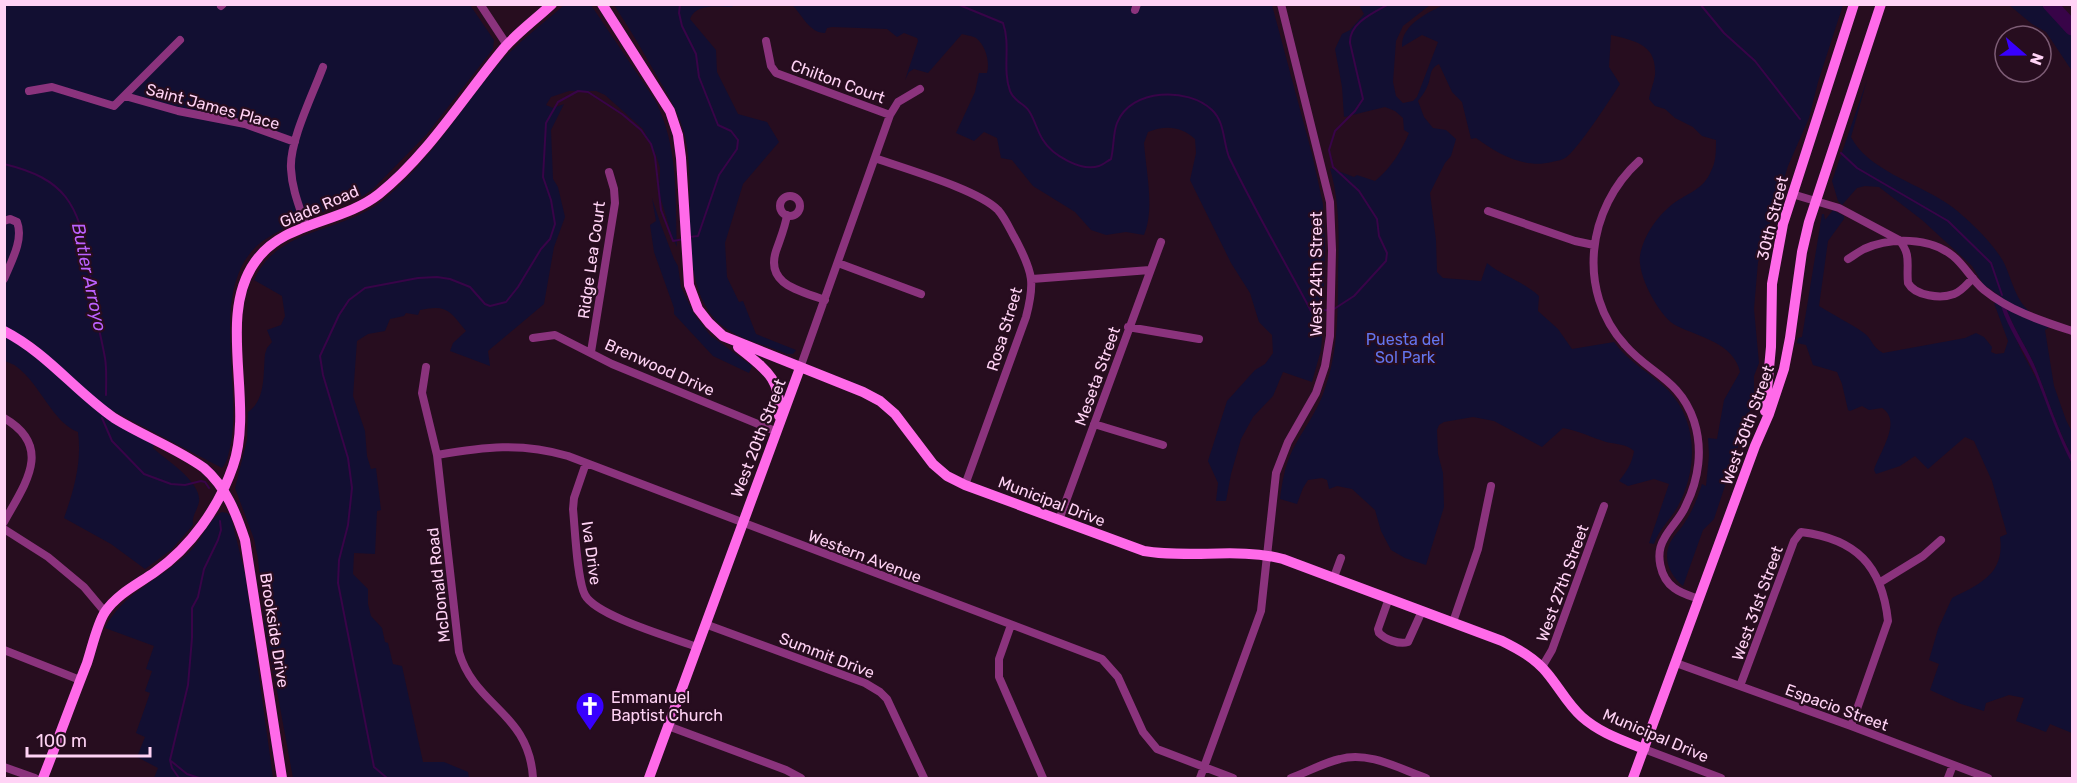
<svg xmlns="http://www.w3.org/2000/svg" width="2077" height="783" viewBox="0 0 2077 783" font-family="Rubik,sans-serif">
<rect width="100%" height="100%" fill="#270d1f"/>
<path fill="#120f32" d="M565,4L591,5L655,100C679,147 675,196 677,247L672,236L659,193L660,168L656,155L643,129L605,95L596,91H569L551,97L546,105L553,108L564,104L551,130L553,179L558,187L565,217L554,247L544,304L488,351L490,366L450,351L453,343L466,331C450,311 447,304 420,310L418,315L406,313L404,316L390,319L385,331L368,334L357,341L353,396L365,431L367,456L371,469L376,468L381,510L377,511L375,554L354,553L353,574L368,589V604L371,616L382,628L385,642L388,643L393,664L402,666L423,762H444L468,772L469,778H293L265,626L258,559L254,539L235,488L247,440L248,412C266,400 263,374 265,354L267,348L272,342L267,330L281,325L285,316L282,296L254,280C277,227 342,233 382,201C432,160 462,106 503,59C522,39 544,23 565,4Z
M4,5H470L494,40L493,49L427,134L373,189L363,196C333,209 284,224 259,244C207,289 244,388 230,448C228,455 227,463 222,468L113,411L93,397L32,342L5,327Z
M614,5H734L732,7C718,7 696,3 690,19L716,50L717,72L738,114L767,122L779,142L743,184L725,243L727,277L739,302L743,301L756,334L796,350L793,354H787C768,346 746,341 728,330C671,293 699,194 685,137C680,113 666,92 654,71C641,48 628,26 614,5Z
M792,5H1272L1312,154L1323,204L1325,244L1323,325L1321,350L1312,382L1283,372L1273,396L1253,417L1241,439L1231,474L1226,501H1216L1218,483L1208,461L1227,401L1255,370L1265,364L1273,353L1272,335L1259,322L1250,293L1231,263L1190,180L1196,153L1195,139C1181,126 1165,125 1148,132L1144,143C1146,171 1155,209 1144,235L1126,232L1106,235L1091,230L1075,212L1033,186L1012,160L1001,158L997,138L984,132L974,141L956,133L975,92L979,73H987C990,62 986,46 976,38C973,36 965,35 962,34L928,73L914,69L909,72L905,80L918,41L917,38L904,33L897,37L887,29L832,27L827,28L825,33C809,33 802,14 792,5Z
M1359,5H1430L1403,26L1396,41L1393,82L1396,96L1403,103L1413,101L1417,97L1438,42L1422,35L1402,47C1401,25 1426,14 1443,5H1843L1818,82L1809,118L1788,166L1758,262L1754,309L1759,363L1754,376V398L1714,519L1703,530L1683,586C1669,575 1662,557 1671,541C1675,534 1681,529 1685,522C1693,510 1698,497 1702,484L1706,486L1709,455L1708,438L1717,439L1724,400L1740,372C1734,343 1699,337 1677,326C1660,318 1637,275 1640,256C1643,236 1658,215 1674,203C1688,193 1704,189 1711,171C1716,162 1716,151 1716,140L1702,136L1693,127L1675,118L1665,109L1655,106L1649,99C1650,91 1654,83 1655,75C1657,44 1635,41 1611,35L1609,67L1620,84C1611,98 1577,151 1565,158C1562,160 1556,161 1552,162C1524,169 1498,154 1476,138L1471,139L1462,102L1452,92L1439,64C1428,69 1432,78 1427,87C1425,92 1421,97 1418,101L1424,117L1433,128L1446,130L1456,139L1451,156L1445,163L1430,193L1436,240L1437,272L1443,278L1481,281L1487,263C1504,277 1523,281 1539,296L1538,311L1558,329L1572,349L1614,342C1628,362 1651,373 1668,390C1698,421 1698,469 1678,506C1671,519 1659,529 1654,544L1649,543L1669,484L1654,479L1628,486L1619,481C1627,471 1632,463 1634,451C1627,444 1615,444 1606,442C1591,437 1579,431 1563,428L1542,447L1494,421L1473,417L1444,422L1439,425L1437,430L1438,454L1443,473L1444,507L1426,565L1405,558L1391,550L1381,531L1375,510L1352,489L1337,486L1329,489L1327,480L1322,478L1308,480L1303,488L1297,504L1280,499C1282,482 1285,466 1292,451C1302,431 1315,415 1323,394C1338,355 1338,315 1338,273C1339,237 1340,203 1330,168L1354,177L1357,175L1375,181C1391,168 1401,152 1409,133L1404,130L1403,118L1395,111L1385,107L1344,117L1342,87L1335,49L1342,34L1350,30L1364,14Z
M2009,5H2043L2072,34V71L2046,32L2032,24Z
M1867,80L1851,137C1867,169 1916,183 1945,202C1956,209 1967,219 1977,229C1986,238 1996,249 2003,261C2013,280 2015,304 2035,315L2018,309L1983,284L1972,266L1922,220L1879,187L1865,186L1857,188L1842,205L1838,201L1832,181Z
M652,198L661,225L674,259L678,266L681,287L694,314L710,335L752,366L749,373L713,356L674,314V308L654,252L650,225L656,221Z
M1833,210L1844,216V219L1828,241L1819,306C1833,315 1850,323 1864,333C1873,340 1871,346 1883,353L1965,338L1976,333L1984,337L1992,347L1991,352L1996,354L2004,353L2008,341L1994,303H2001L2021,350L2038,382L2072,464V733L2050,724L2046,732L2016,721L2024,698L2009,695L1986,703L1984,711L1961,704L1930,690L1939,664L1929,660L1938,629L1952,598C1980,584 2005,574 2000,537L2007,534L1992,481L1974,441L1965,437L1928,469L1915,456L1900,466L1876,474L1874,470C1879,453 1903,421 1882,408L1869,410L1862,406L1850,411L1848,410L1842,384L1837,372L1813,365L1806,345L1797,343L1798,338L1802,337L1822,214H1824L1825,220Z
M2005,305L2049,327L2045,330L2054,386L2066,420L2072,432V457C2057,428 2048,399 2036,369C2027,347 2013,329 2005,305Z
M4,336L12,339L154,443L153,448C166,460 202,482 199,502C197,511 192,515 193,525L171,550L145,569L111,544L64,518C74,490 82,462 78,432C53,423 40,384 17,367C14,364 9,363 5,361Z
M222,512L227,513L231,517L245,574L273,778H154L158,768L137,757L145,737L136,733L150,693L145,691L152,671L146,669L154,646L105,628C123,591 166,578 193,548C201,539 212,516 222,512Z"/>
<path fill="#380448" d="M2005,305C2013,329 2027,347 2036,369C2048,399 2057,428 2072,457V464C2058,437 2049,410 2038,382C2028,355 2010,334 2001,306Z"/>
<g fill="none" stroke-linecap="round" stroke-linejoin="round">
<path stroke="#380448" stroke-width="2" d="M680,4L679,13L682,26L696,54L699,77L718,125L731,131L738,140L737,149L719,175L698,236L689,237
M957,4L1003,23C1011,45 1002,69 1010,91C1014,102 1024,103 1029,111C1035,120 1037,131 1043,140C1052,155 1081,172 1099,166C1103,165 1107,161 1111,159C1114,147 1113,133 1117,123C1131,88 1188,87 1212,110C1225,122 1223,142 1229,157C1254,209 1284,260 1311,311L1328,310
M1700,4L1724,33L1755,61L1800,119
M1841,153L1857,168L1948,221L1991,263L2002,295
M4,164C66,179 78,204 89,263C91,272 90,282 91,291C95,313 101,336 105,358C107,370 106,383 106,395
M1334,309L1354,296L1386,261L1387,253L1379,236L1377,219L1359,191L1333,167L1329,150L1335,131L1355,111L1363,99L1350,43C1349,23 1373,13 1389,4
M102,418L112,441L144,474L171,484L185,485L201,481L205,482L209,488
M171,761L187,774L199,778
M179,778L172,768L170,760L188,685L192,638V608L198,597L204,569L218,540L221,530L220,521
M387,778L374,767L338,583L339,560L348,525L352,488L348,458L323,375L320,356L339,315L349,300L365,288L418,278L437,277L450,279L470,287L485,304L490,306L506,302L518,287L541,249L550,239L555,224L551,200L543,177L546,123L558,102L578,91L588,92L622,114L641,130L651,144L655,157L661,210L673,241L684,239"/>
<path stroke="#380448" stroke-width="15" d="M2050,4L2072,28"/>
<path stroke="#8b337d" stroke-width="8" d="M480,4L507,45
M221,6L223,4
M1135,10L1137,4
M766,41L771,66L776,73L890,115
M29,91L52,87L114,106L180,40
M125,96L178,111L245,124L295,142
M875,158C905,169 977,189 998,210C1006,219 1011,232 1017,242C1033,273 1035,283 1026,317L965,485
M1639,161C1587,208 1576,291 1625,345C1650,374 1680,379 1694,421C1703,449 1699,479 1686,505C1681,518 1670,527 1664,539C1655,554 1660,578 1674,588C1682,594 1691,596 1699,599
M1792,194L1839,208L1899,240C1912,255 1906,265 1908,283C1915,296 1941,299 1954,294C1962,291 1967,284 1973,278
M780 206a10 10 0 1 1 20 0a10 10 0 1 1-20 0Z
M1488,211L1575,241L1594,245
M787,215C785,228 780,239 776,251C765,285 801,291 825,300
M4,221L10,219L17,222C24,239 11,262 4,279
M306,227C300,208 292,190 291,169C289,142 313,94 323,67
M1848,259C1853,256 1858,252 1864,249C1890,237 1930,237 1953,256C1965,266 1972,280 1984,290C2010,311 2042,321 2072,331
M838,263L921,294
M1032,279L1150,270
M1128,327L1199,339
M533,338L555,335L612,364L775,431
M591,352L615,203L614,189L609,172
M426,367L422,393L437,455L459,652C475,707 529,712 533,778
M800,368L890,115L898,102L920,89
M4,418C54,447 25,484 4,522
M1094,424L1163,445
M437,455C484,447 521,442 568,456L1102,659L1118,677L1143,732L1157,749L1233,778
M586,463L574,498L573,509C575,529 577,580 585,595C596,616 673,638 697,647
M1059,520L1161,242
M4,529L48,557L84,587L105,612
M1334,577L1341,558
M1879,583L1923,556L1941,540
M1389,598L1378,629L1379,633C1385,639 1399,645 1408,642L1422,611
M1453,622L1478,549L1491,486
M705,624L865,683L880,692L887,699L924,778
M1011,625L999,659V677L1043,778
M4,650L80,680
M1676,663L1851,726L1988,778
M1542,667L1552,650L1604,506
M1740,686L1794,541L1801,532C1856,539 1882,565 1888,621L1851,726
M668,726L786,770L801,778
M1644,749L1721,778
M4,767L35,778
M1200,778L1261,611L1276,473L1288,442L1316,393L1325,366L1330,336L1332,250L1330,202L1281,4
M1291,778C1307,772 1323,763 1340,759C1369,751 1400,769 1426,778
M1948,778L1953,765"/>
<path stroke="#ff6ae9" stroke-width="10" d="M602,4L670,111L678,135L681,158L689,285L698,309L709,323L723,336L863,392L880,401L895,414L933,464L947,476L965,485L1144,551C1190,559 1238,547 1283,559L1502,641C1518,649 1535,658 1547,673C1559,687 1568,705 1582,717C1600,733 1622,740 1644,749
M4,331C47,353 75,391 114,418C143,436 176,448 204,468C226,487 236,513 245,540L282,778
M738,347C765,369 782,378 779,416
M1765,411L1771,347L1772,284L1783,224L1854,4
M43,778C58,740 72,701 87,663C92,648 97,624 105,612C117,594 138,584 155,572C191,547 219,507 233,466C255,403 216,317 255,262C283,221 341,224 379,194C428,155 464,96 504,48C518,32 536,19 552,4
M649,778L800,368
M1633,778L1755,446L1769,414L1784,369L1790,338L1802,252L1809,222L1881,4"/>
</g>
<defs>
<g id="church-pin" transform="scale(1.5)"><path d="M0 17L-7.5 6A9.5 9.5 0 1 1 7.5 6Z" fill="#3800fe" stroke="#270d1f"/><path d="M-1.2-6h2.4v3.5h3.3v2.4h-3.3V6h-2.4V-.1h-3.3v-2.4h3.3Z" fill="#fff"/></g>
</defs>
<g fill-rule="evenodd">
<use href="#church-pin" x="590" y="706"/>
</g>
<g text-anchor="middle" stroke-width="4.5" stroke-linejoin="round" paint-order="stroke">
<g font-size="16" fill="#ffd3f5" stroke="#270d1f">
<text transform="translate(838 81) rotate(20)" y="6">Chilton Court</text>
<text transform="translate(213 106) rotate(15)" y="6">Saint James Place</text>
<text transform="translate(319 206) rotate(-23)" y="6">Glade Road</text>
<text transform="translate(1772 218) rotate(-76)" y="6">30th Street</text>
<text transform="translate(591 260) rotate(-82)" y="6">Ridge Lea Court</text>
<text transform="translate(1316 274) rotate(-90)" y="6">West 24th Street</text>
<text transform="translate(1004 329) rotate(-73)" y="6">Rosa Street</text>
<text transform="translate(660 367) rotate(24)" y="6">Brenwood Drive</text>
<text transform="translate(1097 376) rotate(-70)" y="6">Meseta Street</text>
<text transform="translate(1747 425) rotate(-70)" y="6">West 30th Street</text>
<text transform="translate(758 438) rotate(-69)" y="6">West 20th Street</text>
<text transform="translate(1052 501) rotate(21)" y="6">Municipal Drive</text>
<text transform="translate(592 553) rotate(82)" y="6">Iva Drive</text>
<text transform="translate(865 556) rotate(21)" y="6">Western Avenue</text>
<text transform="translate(1562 583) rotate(-70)" y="6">West 27th Street</text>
<text transform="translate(438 585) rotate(-96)" y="6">McDonald Road</text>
<text transform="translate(1757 603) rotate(-70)" y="6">West 31st Street</text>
<text transform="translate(275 630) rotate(81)" y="6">Brookside Drive</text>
<text transform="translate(827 655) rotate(21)" y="6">Summit Drive</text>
<text transform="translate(1837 707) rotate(20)" y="6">Espacio Street</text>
<text transform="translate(1656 735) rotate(23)" y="6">Municipal Drive</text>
</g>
<g font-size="16" fill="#6375ee" stroke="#270d1f">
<text x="1405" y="345">Puesta del<tspan x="1405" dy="18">Sol Park</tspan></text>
</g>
<g font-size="16" fill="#ffd3f5" stroke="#270d1f" text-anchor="start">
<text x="611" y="703">Emmanuel<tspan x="611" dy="18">Baptist Church</tspan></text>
</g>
<g font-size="18" font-style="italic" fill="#bd61ff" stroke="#270d1f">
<text transform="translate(89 277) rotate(78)" y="6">Butler Arroyo</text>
</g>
</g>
<rect width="2077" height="783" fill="none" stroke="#ffd3f5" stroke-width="12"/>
<g transform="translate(2023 54) rotate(110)"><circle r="28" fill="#270d1f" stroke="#7d5c75" stroke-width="1.5"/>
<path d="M0-4.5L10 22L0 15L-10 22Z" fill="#3800fe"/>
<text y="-9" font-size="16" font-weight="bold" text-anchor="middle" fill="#ffd3f5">N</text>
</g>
<path d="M27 747v9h123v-9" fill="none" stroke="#ffd3f5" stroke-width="3"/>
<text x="36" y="747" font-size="18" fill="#ffd3f5" stroke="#270d1f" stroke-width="4.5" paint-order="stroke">100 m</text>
</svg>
